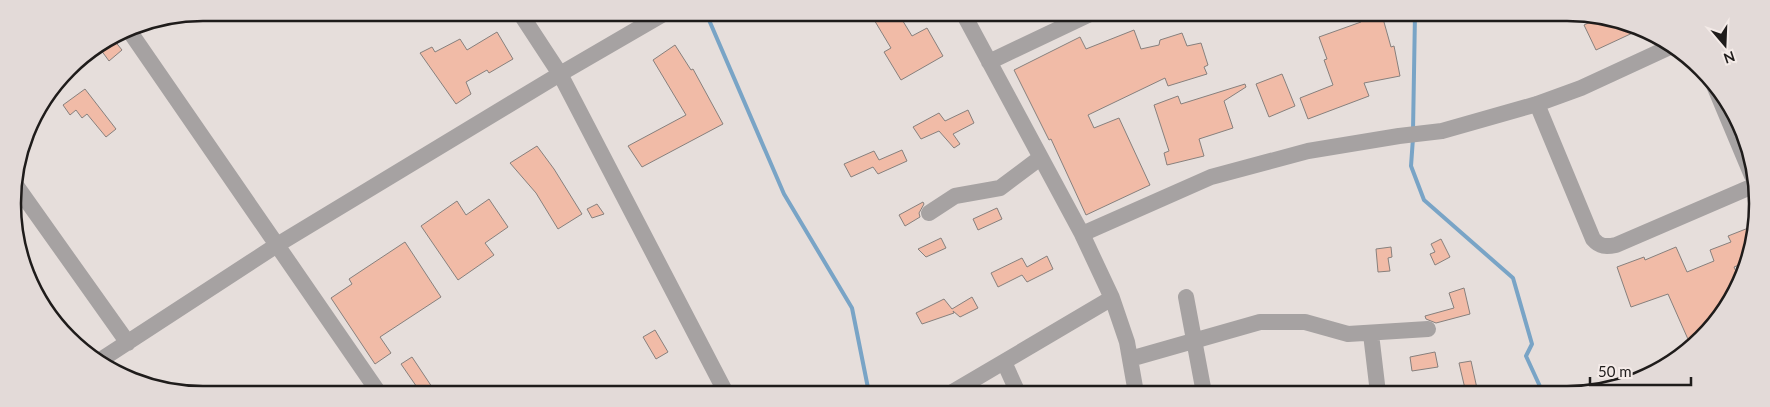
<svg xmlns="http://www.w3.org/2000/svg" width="1770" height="407" viewBox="0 0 1770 407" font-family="Lato,sans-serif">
<rect width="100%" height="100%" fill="#e6dedb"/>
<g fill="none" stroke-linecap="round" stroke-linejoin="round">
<path stroke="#79a4c6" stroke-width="4" d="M706,13L784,194L852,308L869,393
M1413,131L1415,14
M1413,138L1411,166L1424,200L1513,278L1532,344L1526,356L1543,393"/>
</g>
<path fill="#f1bba7" stroke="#87807d" d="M870,13H898L912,36L927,28L943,56L901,80L884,52L891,48Z
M1382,15L1391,47L1394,46L1400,76L1364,83L1369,96L1308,119L1300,98L1333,85L1324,60L1327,59L1319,37L1361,22V21Z
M1601,17L1619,23L1639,30L1596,50L1584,25Z
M1134,30L1141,49L1159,45L1160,40L1182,33L1187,46L1201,43L1208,65L1204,67L1207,74L1168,86L1165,78L1088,115L1094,128L1119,118L1150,185L1086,215L1051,139L1049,140L1014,70L1080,37L1086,49Z
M497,32L513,59L489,73L487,70L466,82L471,94L456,104L420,53L432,47L435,52L460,39L467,50Z
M114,40L122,50L109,61L101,50Z
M675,45L691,70L693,69L723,124L642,167L628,146L686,115L653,60Z
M1282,74L1295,106L1269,117L1256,84Z
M1245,84L1246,87L1224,101L1233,128L1199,139L1204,156L1167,165L1164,153L1169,151L1154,105L1178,96L1181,104Z
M85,89L116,129L106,137L87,114L82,118L76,110L70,115L63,105Z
M968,110L974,123L953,134L960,144L954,148L939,131L921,139L913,127L939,113L945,121Z
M537,146L554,169L582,214L558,229L536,193L510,163Z
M902,150L907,161L878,174L873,167L851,177L844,164L874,151L879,160Z
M489,199L508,227L485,243L494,255L458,280L421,226L457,201L466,215Z
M923,202L924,204L919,213L920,217L905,226L899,215Z
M597,204L604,214L592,218L587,209Z
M997,208L1002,219L978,230L973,219Z
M1756,225L1746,262L1734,267L1740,280L1738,288L1701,339L1691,346L1668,294L1631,307L1617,267L1644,257L1645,260L1676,247L1687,272L1714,261L1710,250L1731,242L1728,236Z
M941,238L946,248L926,257L918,249Z
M1441,239L1450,257L1435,265L1430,254L1435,252L1431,244Z
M405,242L441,297L380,337L391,353L375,364L331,298L352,284L349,279Z
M1391,247L1392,257L1388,258L1390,271L1378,272L1376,249Z
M1047,256L1053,269L1027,282L1022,275L998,287L991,273L1022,258L1027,267Z
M1464,288L1470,314L1436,323L1426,319L1425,316L1454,308L1449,293Z
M972,297L978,308L960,317L953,311L954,313L922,324L916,313L944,299L952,309Z
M655,330L668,352L656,359L643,337Z
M1435,352L1438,367L1412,371L1410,357Z
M412,357L436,393H421L401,364Z
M1471,361L1478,393H1466L1459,363Z"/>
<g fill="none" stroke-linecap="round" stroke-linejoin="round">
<path stroke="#a6a2a2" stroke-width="16" d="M520,13L560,74L726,393
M963,13L1082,234L1112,298L1127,342L1136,393
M128,29L379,393
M989,62L1090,14
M1713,83L1752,176
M1537,104L1593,239C1600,247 1606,247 1616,245L1753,186
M15,184L128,343
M929,213L955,196L1000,188L1040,158
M1082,234L1211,177L1308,151L1399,136L1442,131L1537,104L1581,88L1672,46
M1186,297L1204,393
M1371,334L1378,393
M1130,359L1260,322H1305L1348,334L1428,329
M99,361L277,245L560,74L665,13
M1004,362L1018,393
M951,393L1112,298"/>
</g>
<path d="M0 0H1770V407H0ZM203 21H1567A182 182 0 0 1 1749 203V204A182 182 0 0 1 1567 386H203A182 182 0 0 1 21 204V203A182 182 0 0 1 203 21Z" fill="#e3dad8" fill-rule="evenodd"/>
<path fill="none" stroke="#1f1c1b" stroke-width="2.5" d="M203 21H1567A182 182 0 0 1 1749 203V204A182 182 0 0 1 1567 386H203A182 182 0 0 1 21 204V203A182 182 0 0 1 203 21Z"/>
<g transform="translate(1725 45) rotate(161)" stroke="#f4ebe8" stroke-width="4" paint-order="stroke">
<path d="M0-4L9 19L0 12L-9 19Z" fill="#1f1c1b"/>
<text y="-8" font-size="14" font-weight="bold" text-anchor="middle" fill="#1f1c1b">N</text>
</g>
<path d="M1590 377v8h101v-8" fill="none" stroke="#1f1c1b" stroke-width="2.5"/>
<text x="1598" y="377" font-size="15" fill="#1f1c1b" stroke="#f4ebe8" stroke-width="4" paint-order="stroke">50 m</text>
</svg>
